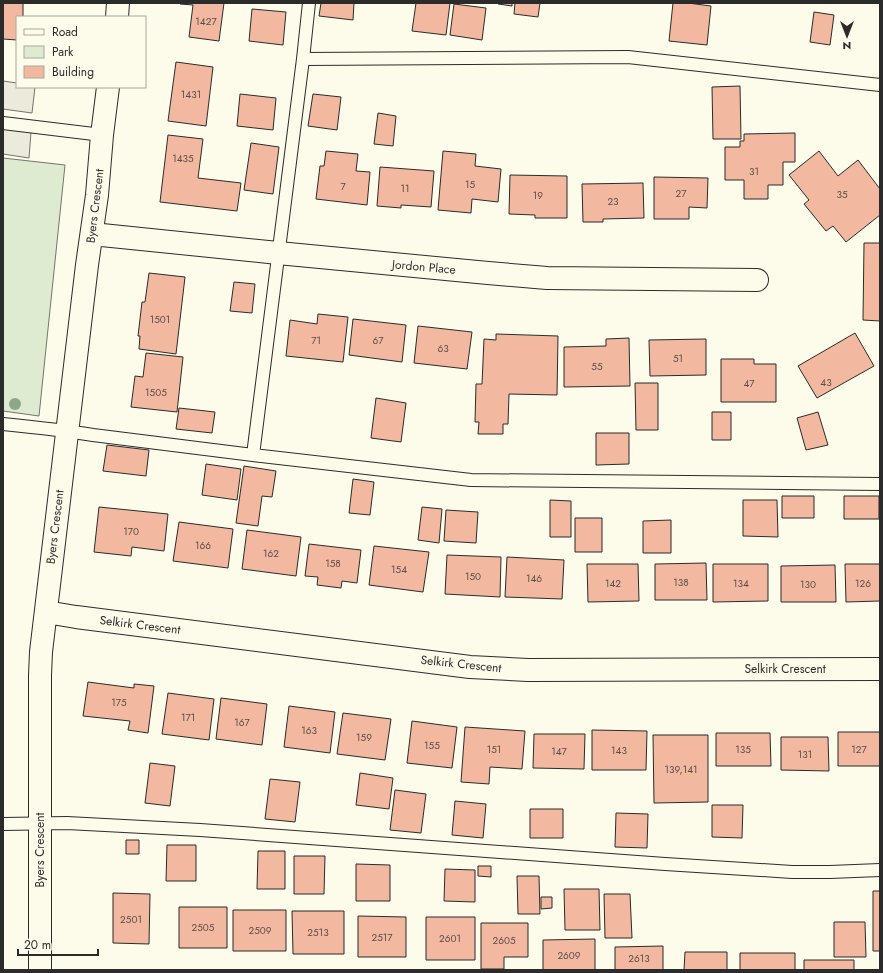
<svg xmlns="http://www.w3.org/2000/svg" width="883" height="973" viewBox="0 0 883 973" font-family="Jost,sans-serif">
<rect width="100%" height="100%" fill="#fdfbea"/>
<path fill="#deebd1" stroke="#74746e" d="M3,158L65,165L39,416L3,411Z"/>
<path fill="#eceadb" stroke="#74746e" d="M3,81L17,83V87H35L32,113L3,109Z
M3,128L31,132L29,158L3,154Z"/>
<path fill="#f2b8a0" stroke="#2b2b2b" d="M3,3H23V17H17V40L3,39Z
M180,3H224L219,41L189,37L193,5L180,4Z
M321,3H354L353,20L319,16Z
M416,3H450L446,35L412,31Z
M499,3H512V6L498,4Z
M515,3H540L538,17L514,14Z
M673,3H688L711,6L707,45L669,41Z
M454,4L486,8L482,40L450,35Z
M252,9L286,12L283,45L249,41Z
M814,12L834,15L830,45L810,42Z
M176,62L213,67L206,126L168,121Z
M740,86L741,139H713L712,87Z
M240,94L276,98L273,130L237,126Z
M313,94L341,97L337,130L308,126Z
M378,113L396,116L393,146L374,144Z
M795,133V162H783V185H768V199H744V180H725V147H740V141H744V134Z
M168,135L203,139L198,178L241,183L237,211L160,202Z
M251,143L279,147L273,194L244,190Z
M326,151L358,154L356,171L370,172L367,205L316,199L320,166H324Z
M443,151L476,154L475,166L501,169L498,202L472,199L471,213L438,210Z
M819,151L838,176L858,160L880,189V215L846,242L833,226L826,231L804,204L809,200L789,175Z
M380,167L434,171L431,207L401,205V208L377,206Z
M510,175L567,176V218H535V215L509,214Z
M654,177L708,178L707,208L689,207V219H654Z
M643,183L644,218L603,219V222H583L582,184Z
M864,243H880V321L863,320Z
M149,273L185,277L176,354L139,349L140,336H138L142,302H145Z
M234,282L255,284L252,313L230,311Z
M318,314L348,317L343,362L286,356L290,320L317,324Z
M353,319L406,325L402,362L349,355Z
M418,326L472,332L467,369L414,363Z
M855,333L874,366L817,398L798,366Z
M496,334L558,336L557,395L509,394L508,424H503V434H478L479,422H475L476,384H482L484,339L496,340Z
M629,338L630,386L564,387V347L606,346V339Z
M706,339V375L650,376L649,340Z
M146,353L183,357L177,412L131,407L135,376L143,377Z
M721,359H754V364H776V402H721Z
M635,383H658V430H636Z
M376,398L406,403L401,442L371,438Z
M179,408L215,412L212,433L176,429Z
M712,412H731V440H712Z
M818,412L828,445L806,450L797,418Z
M596,433H629V464L596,465Z
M107,445L149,450L146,476L103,471Z
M206,464L241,469L237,500L202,495Z
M244,466L276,471L272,497L262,496L258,526L236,523Z
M353,479L374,482L370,515L349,513Z
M782,496H814V518H782Z
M844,496H879V519H844Z
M550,500L571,501V537H550Z
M743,500H777L778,537L743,536Z
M99,507L168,514L164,551L132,547L131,556L94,552Z
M422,507L442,509L439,543L418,540Z
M446,510L478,512L476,543L444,541Z
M575,518H602V552H575Z
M671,520V553H643V521Z
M179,522L233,529L228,568L173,561Z
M247,530L301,537L296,576L242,569Z
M309,544L361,550L357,583L342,581L341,588L317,585L318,577L305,576Z
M374,546L429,552L423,592L369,585Z
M447,555L501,557L500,597L445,594Z
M507,557L564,560L562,599L505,597Z
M706,563L707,600H655V564Z
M587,564H638L639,601L588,602Z
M713,564H768V601L713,602Z
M845,564H880V601L846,602Z
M835,565L836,602H781V566Z
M88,682L134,688V684L154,686L148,733L128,730L130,721L83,716Z
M168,693L214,699L209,740L162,734Z
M221,698L267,704L262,745L216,739Z
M289,706L335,712L330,753L284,747Z
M343,713L391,719L385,760L337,754Z
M412,721L457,727L452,768L407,763Z
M465,727L525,731L522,769L490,767L489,784L461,782Z
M592,730L647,731L646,770H592Z
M838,732H880V766H838Z
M716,733H770L771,766H716Z
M534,734H585L584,769L533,768Z
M653,735H708V802L654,803Z
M781,737H828L829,771L781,770Z
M150,763L175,766L170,806L145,803Z
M360,773L393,778L389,809L356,805Z
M270,779L300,782L295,822L265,819Z
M395,790L426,794L421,833L390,830Z
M455,801L486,804L483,838L452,835Z
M712,805H743L742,838L712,837Z
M530,809H563V838H530Z
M616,813L648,814L647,848L615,847Z
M126,840H139V854H126Z
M167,845H196V881H166Z
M258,851H285V889H257Z
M294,856H325L324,894H294Z
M356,864L390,865V901H356Z
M478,866H491V877L478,876Z
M445,869L475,870V902L444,901Z
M517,876H539L540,914H518Z
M564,889H599L600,930H565Z
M873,891H880V951H873Z
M113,893L150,894L149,944L113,943Z
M604,894H630L632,938H605Z
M541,897H552V908L541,909Z
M179,907H227V948H179Z
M233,910H286V951H233Z
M292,911H344V954H293Z
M358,916L406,917V957H358Z
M426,917H475V960H426Z
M834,922H865L866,957H834Z
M481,923H528V957H504V969H481Z
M595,939V970H543V940Z
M663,946V970H615V947Z
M685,952H727V970H684Z
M740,953H795V970H740Z
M804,960H854V970H804Z"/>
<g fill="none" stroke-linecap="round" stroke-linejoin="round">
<g stroke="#2b2b2b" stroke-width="14">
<path id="service" d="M303,59L628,57L880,85
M3,123L102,135
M3,424C33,427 63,430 93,435L253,455L471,480L880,484
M253,455L303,59L309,3
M3,824L67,823L200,830L665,864L792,872H830L880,870"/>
</g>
<g stroke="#2b2b2b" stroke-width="24">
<path id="minor" d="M117,17L118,3
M92,234L278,253L488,273L547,278L757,280
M46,612L76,617L470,667L528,670L880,669
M40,970V675L41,652L87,265L97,195L102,135L108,87"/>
</g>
<use href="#service" stroke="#fdfbea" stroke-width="12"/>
<use href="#minor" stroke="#fdfbea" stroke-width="22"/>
</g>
<circle fill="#8ea78a" cx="15" cy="404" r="6"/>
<g text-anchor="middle" stroke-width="3" stroke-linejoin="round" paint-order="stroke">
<g font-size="10" fill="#5d4e48">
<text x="206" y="25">1427</text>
<text x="191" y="98">1431</text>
<text x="183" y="162">1435</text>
<text x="754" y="175">31</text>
<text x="470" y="188">15</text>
<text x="343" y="190">7</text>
<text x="405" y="192">11</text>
<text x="681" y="197">27</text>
<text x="842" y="198">35</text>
<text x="538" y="199">19</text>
<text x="613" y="205">23</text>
<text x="160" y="323">1501</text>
<text x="316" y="344">71</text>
<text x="378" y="344">67</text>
<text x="443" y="352">63</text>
<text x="678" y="362">51</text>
<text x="597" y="370">55</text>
<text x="826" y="386">43</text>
<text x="749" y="387">47</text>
<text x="156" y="396">1505</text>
<text x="131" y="535">170</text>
<text x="203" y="549">166</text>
<text x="271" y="557">162</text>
<text x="333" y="567">158</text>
<text x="399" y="573">154</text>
<text x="473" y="580">150</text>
<text x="534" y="582">146</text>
<text x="681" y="586">138</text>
<text x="613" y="587">142</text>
<text x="741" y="587">134</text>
<text x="863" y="587">126</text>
<text x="808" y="588">130</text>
<text x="119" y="706">175</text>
<text x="188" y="721">171</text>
<text x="242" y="726">167</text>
<text x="309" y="734">163</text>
<text x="364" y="741">159</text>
<text x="432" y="749">155</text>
<text x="494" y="753">151</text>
<text x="743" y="753">135</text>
<text x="859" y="753">127</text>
<text x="619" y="754">143</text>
<text x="559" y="755">147</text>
<text x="805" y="758">131</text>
<text x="681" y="773">139,141</text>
<text x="131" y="923">2501</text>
<text x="203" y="931">2505</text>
<text x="260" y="934">2509</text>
<text x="318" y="936">2513</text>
<text x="382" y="941">2517</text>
<text x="450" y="942">2601</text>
<text x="504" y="944">2605</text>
<text x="569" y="959">2609</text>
<text x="639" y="962">2613</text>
</g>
<g font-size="12" fill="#2b2b2b" stroke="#fdfbea">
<text transform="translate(95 206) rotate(-83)" y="4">Byers Crescent</text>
<text transform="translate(424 267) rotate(5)" y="4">Jordon Place</text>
<text transform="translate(55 527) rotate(-83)" y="4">Byers Crescent</text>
<text transform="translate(140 625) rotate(7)" y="4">Selkirk Crescent</text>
<text transform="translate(461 664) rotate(6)" y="4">Selkirk Crescent</text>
<text x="785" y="673">Selkirk Crescent</text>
<text transform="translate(40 850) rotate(-90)" y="4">Byers Crescent</text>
</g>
</g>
<rect width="883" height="973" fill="none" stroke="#2b2b2b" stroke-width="8"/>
<rect x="16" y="16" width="130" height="72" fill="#fdfbea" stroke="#a9a89e"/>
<rect x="24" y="29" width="20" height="6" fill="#fdfbea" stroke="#a9a89e"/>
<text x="52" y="36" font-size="12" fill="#2b2b2b">Road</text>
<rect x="24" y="46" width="20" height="12" fill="#deebd1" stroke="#a9a89e"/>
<text x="52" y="56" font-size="12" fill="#2b2b2b">Park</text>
<rect x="24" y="66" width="20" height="12" fill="#f2b8a0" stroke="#a9a89e"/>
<text x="52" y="76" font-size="12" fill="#2b2b2b">Building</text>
<g transform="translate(847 36) rotate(180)" stroke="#fdfbea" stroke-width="3" paint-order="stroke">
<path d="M0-3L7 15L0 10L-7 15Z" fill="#2b2b2b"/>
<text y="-6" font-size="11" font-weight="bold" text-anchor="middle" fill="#2b2b2b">N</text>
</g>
<path d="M18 949v6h80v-6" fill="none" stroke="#2b2b2b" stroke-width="2"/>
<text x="24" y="949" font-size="12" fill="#2b2b2b" stroke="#fdfbea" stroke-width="3" paint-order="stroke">20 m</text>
</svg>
